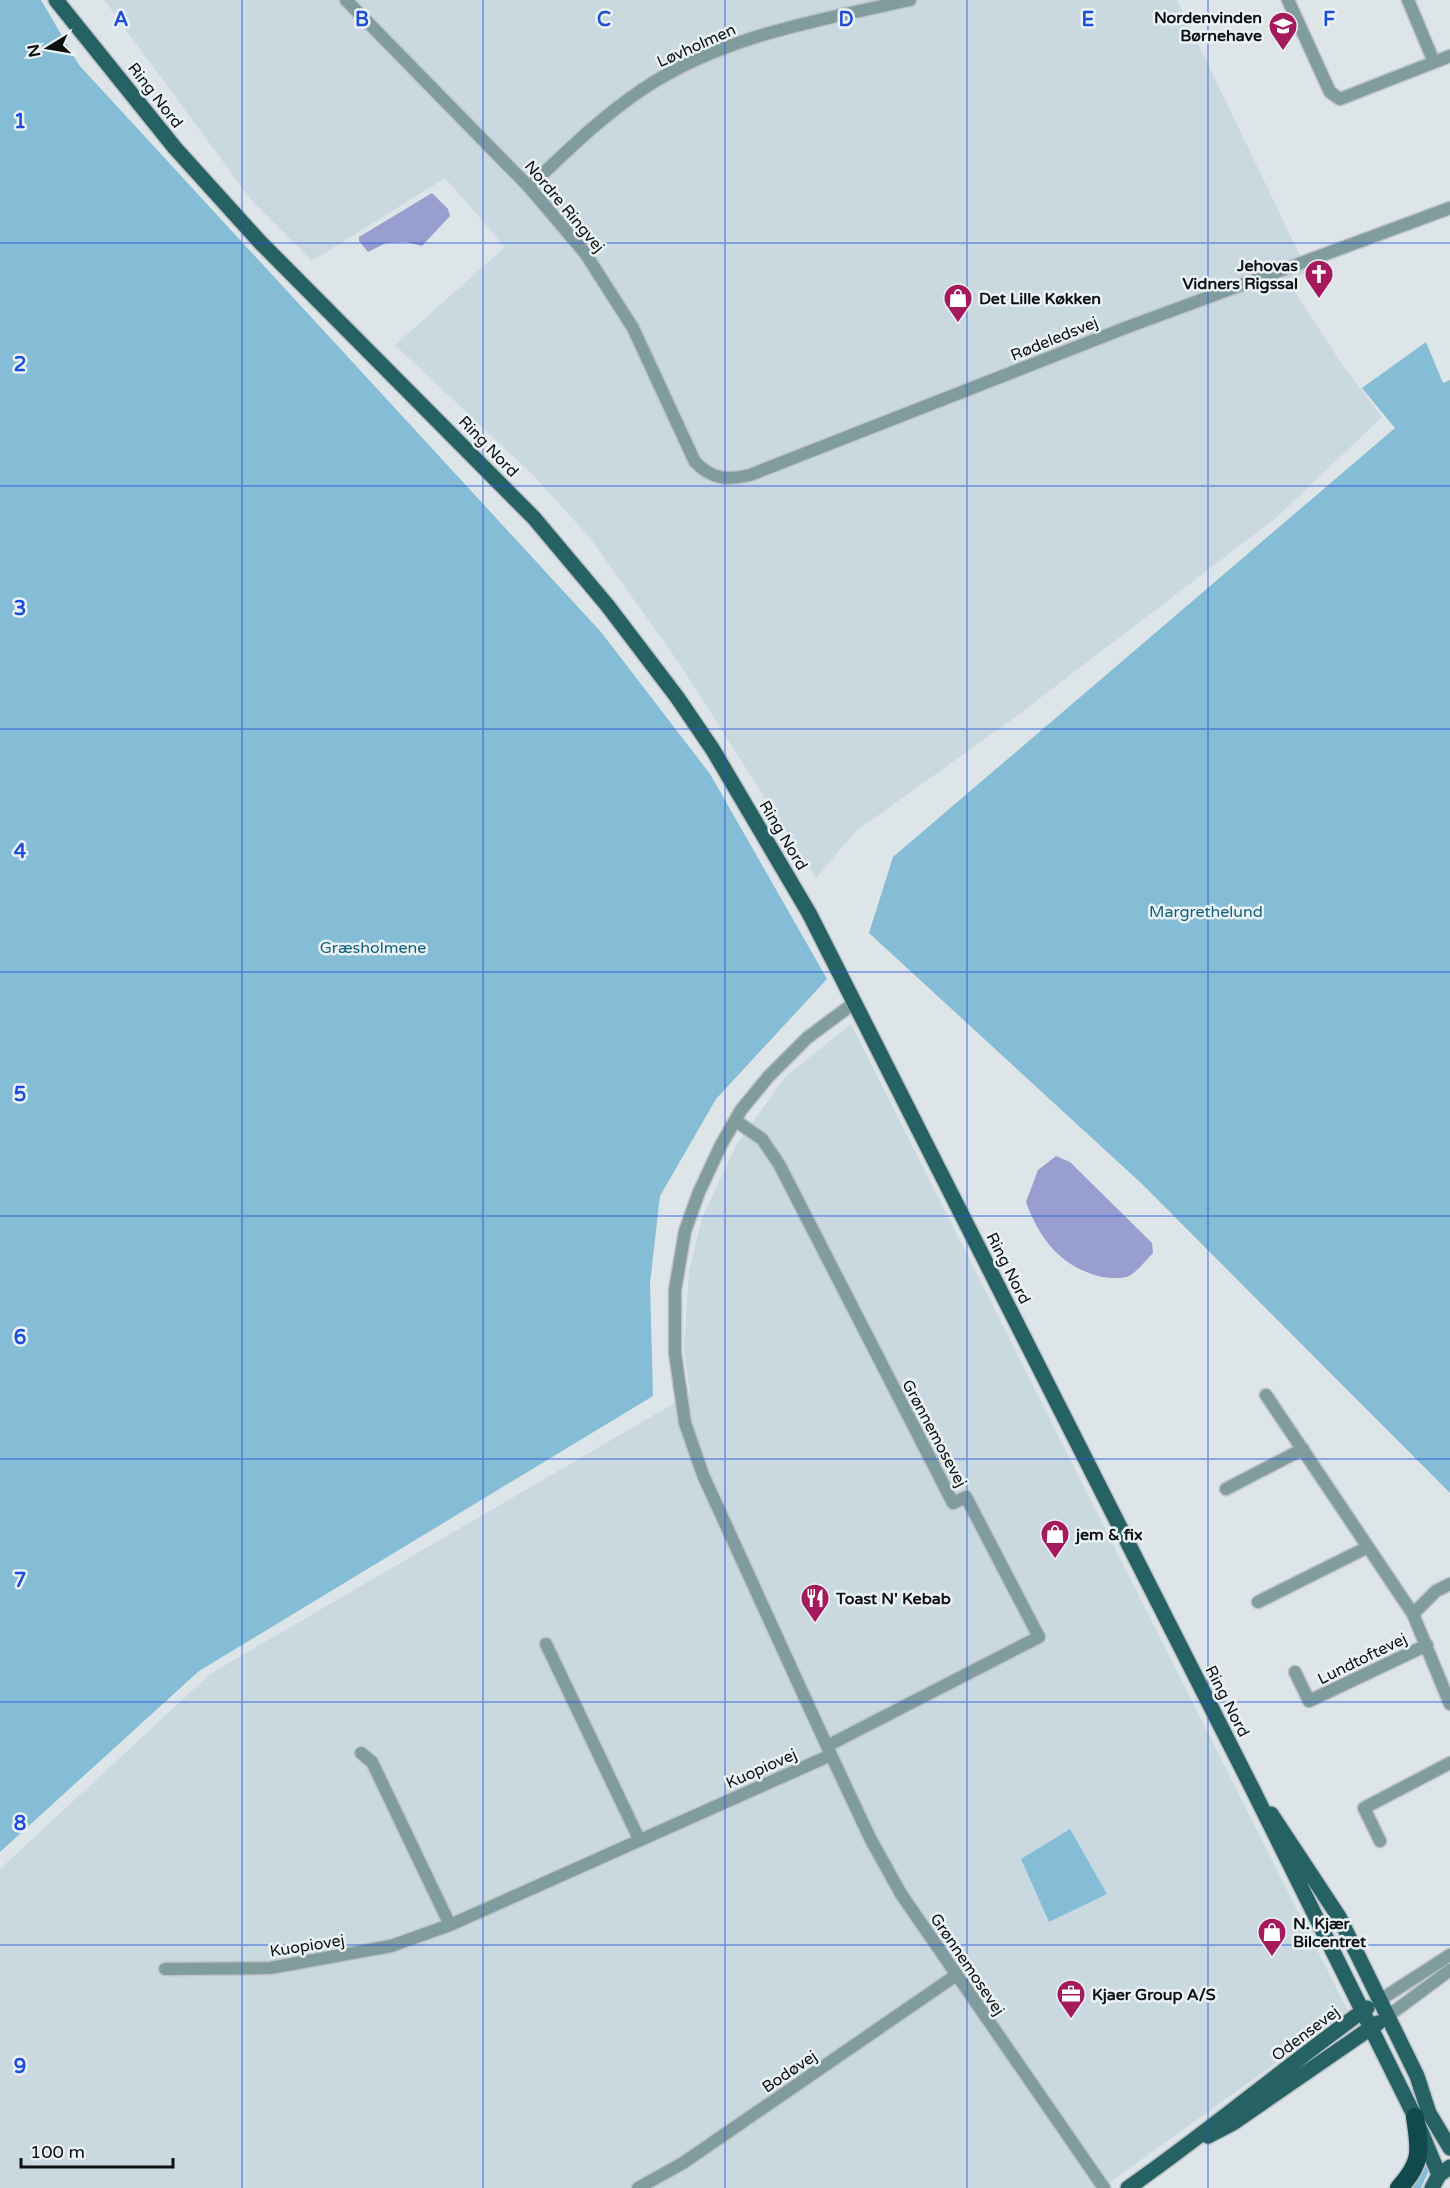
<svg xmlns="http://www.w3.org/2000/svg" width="1450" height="2188" viewBox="0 0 1450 2188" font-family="'Varela Round',sans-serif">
<rect width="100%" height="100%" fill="#dee5e8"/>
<path fill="#cad9e0" d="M104,0H1177L1308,272L1288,281L1341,363L1382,417L1276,518L1014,718L855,832L816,878L679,663L590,538L533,475L395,345L505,247L445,178L312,261L252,201Z
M851,1024L1348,2011L1102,2188H0V1869L210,1674L690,1394L684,1349L689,1271L702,1218L736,1145L786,1076Z"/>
<path fill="#84bdd5" d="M0,0H41L79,65L601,632L710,774L827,979L716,1099L660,1196L650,1283L653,1396L199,1671L0,1852Z
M1426,342L1443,383L1450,380V1493L1142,1184L869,933L893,857L1395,428L1362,388Z
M1070,1829L1107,1894L1049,1922L1021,1859Z
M1423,2153L1429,2170L1421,2188H1404Z"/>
<path fill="#989ecf" d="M432,193L448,209L450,216L422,246L406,242L386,243L368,252L359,241V237Z
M1056,1156L1070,1162L1152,1243L1153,1253C1146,1260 1138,1271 1129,1276C1123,1279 1109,1278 1102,1277C1061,1267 1040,1240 1026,1202L1038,1170Z"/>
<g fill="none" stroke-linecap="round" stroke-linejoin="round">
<g stroke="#bdc3c6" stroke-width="15">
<path id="minor" d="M346,0L529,187L585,253L633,328L695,462C713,480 727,480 750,475L1125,328L1450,208
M1288,0L1330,92L1340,99L1450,56
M1408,0L1434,62
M529,187C566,152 601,117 643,89C722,36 819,20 910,0
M854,1003L807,1038L769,1076L741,1110L721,1145L699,1192L685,1231L675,1290V1353L685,1423L703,1475L831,1755L870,1838L901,1894L1104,2188
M736,1121L762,1139L779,1164L953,1503L966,1497L1039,1637L827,1746
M1266,1395L1413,1614L1450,1704
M1226,1489L1303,1449
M1258,1602L1368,1547
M1413,1614L1436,1591L1450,1584
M546,1644L639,1839
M1295,1672L1309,1701L1427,1645
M361,1753L372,1762L450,1925
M1380,1841L1364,1808L1450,1763
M165,1969L270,1968L391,1946L450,1925L831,1755
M1380,2000L1450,1955
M1388,2016L1450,1970
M638,2188L683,2163L955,1976"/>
</g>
<g stroke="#bdc3c6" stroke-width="18">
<path id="major" d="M56,0L175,148L260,242L534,518L607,605L677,697L713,750L809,913L1252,1788L1415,2117L1439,2175
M1271,1814L1339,1917L1417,2076L1429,2113L1450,2148
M1208,2136L1233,2123L1378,2023
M1128,2188C1210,2131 1286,2066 1367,2008
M1432,2188L1439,2175L1450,2167"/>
</g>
<g stroke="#bdc3c6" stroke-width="21">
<path id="highway" d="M1399,2188C1423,2162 1420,2150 1415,2117"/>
</g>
<use href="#minor" stroke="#809c9e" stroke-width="12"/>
<use href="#major" stroke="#266164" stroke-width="15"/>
<use href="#highway" stroke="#104a4d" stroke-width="18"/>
</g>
<path fill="none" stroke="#1d4ed8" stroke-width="1.5" stroke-opacity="0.55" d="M242,0V2188M483,0V2188M725,0V2188M967,0V2188M1208,0V2188M0,243H1450M0,486H1450M0,729H1450M0,972H1450M0,1216H1450M0,1459H1450M0,1702H1450M0,1945H1450"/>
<defs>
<g id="school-pin" transform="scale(1.5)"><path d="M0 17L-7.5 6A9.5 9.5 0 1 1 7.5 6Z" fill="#a5195d" stroke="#ebf2f5"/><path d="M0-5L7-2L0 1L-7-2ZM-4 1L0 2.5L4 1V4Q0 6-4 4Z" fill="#fff"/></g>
<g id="church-pin" transform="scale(1.5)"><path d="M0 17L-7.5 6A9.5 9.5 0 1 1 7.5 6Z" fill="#a5195d" stroke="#ebf2f5"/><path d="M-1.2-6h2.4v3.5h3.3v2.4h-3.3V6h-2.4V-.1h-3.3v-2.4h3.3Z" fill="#fff"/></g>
<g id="shop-pin" transform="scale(1.5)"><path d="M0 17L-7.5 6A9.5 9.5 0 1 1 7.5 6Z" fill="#a5195d" stroke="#ebf2f5"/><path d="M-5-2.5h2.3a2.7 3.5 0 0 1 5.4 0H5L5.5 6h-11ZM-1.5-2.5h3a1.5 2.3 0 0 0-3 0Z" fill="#fff"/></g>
<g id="restaurant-pin" transform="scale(1.5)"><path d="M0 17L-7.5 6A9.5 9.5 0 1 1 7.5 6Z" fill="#a5195d" stroke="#ebf2f5"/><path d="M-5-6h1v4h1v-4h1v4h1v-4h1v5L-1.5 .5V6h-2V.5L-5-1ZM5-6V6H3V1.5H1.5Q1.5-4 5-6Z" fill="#fff"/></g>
<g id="office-pin" transform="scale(1.5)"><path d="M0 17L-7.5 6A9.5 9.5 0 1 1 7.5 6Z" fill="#a5195d" stroke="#ebf2f5"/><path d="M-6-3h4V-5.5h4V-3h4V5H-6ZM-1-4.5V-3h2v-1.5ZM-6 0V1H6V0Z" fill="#fff"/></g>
</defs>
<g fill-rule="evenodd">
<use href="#school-pin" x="1283" y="26"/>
<use href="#church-pin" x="1319" y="274"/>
<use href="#shop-pin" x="958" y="298"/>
<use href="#shop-pin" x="1055" y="1534"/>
<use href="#restaurant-pin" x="815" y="1598"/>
<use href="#shop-pin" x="1272" y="1932"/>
<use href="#office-pin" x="1071" y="1994"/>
</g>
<g text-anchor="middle" stroke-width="5" stroke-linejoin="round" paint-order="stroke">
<g font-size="16" font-weight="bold" fill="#0e1011" stroke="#ebf2f5" text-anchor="start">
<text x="1262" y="23" text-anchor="end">Nordenvinden<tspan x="1262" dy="18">Børnehave</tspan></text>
<text x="1298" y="271" text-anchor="end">Jehovas<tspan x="1298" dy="18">Vidners Rigssal</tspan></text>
<text x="979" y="304">Det Lille Køkken</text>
<text x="1076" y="1540">jem &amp; fix</text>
<text x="836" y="1604">Toast N' Kebab</text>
<text x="1293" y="1929">N. Kjær<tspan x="1293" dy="18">Bilcentret</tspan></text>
<text x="1092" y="2000">Kjaer Group A/S</text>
</g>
<g font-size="16" fill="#0e1011" stroke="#ebf2f5">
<text transform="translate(696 45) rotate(-24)" y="6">Løvholmen</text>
<text transform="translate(156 95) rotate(52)" y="6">Ring Nord</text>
<text transform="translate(565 206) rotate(50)" y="6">Nordre Ringvej</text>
<text transform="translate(1054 338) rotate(-22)" y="6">Rødeledsvej</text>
<text transform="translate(489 446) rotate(46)" y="6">Ring Nord</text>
<text transform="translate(784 835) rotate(59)" y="6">Ring Nord</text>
<text transform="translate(1009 1268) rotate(63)" y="6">Ring Nord</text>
<text transform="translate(935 1433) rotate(62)" y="6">Grønnemosevej</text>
<text transform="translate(1362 1658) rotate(-26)" y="6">Lundtoftevej</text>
<text transform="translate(1228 1701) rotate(63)" y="6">Ring Nord</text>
<text transform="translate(761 1768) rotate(-24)" y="6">Kuopiovej</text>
<text transform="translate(307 1945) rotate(-9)" y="6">Kuopiovej</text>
<text transform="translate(968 1964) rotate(56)" y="6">Grønnemosevej</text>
<text transform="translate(1305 2033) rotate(-37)" y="6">Odensevej</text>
<text transform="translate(789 2071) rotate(-34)" y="6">Bodøvej</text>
</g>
<g font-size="16" fill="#115f79" stroke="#ebf2f5">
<text x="1206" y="917">Margrethelund</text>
<text x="373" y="953">Græsholmene</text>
</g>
</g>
<g font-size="20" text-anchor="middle" font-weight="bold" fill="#1d4ed8" stroke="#ebf2f5" stroke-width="5" stroke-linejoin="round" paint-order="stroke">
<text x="121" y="26">A</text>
<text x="362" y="26">B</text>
<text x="604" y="26">C</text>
<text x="846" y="26">D</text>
<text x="1088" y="26">E</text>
<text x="1329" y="26">F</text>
<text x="20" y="128">1</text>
<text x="20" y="371">2</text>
<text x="20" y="615">3</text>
<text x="20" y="858">4</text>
<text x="20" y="1101">5</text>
<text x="20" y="1344">6</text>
<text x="20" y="1587">7</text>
<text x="20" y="1830">8</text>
<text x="20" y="2073">9</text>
</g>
<g transform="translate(48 48) rotate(259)" stroke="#ebf2f5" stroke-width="4.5" paint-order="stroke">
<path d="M0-4.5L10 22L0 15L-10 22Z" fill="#0e1011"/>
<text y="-9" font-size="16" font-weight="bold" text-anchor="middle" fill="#0e1011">N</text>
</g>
<path d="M21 2158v9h152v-9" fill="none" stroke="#0e1011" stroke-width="3"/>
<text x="30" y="2158" font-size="18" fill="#0e1011" stroke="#ebf2f5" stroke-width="4.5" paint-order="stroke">100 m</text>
</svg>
